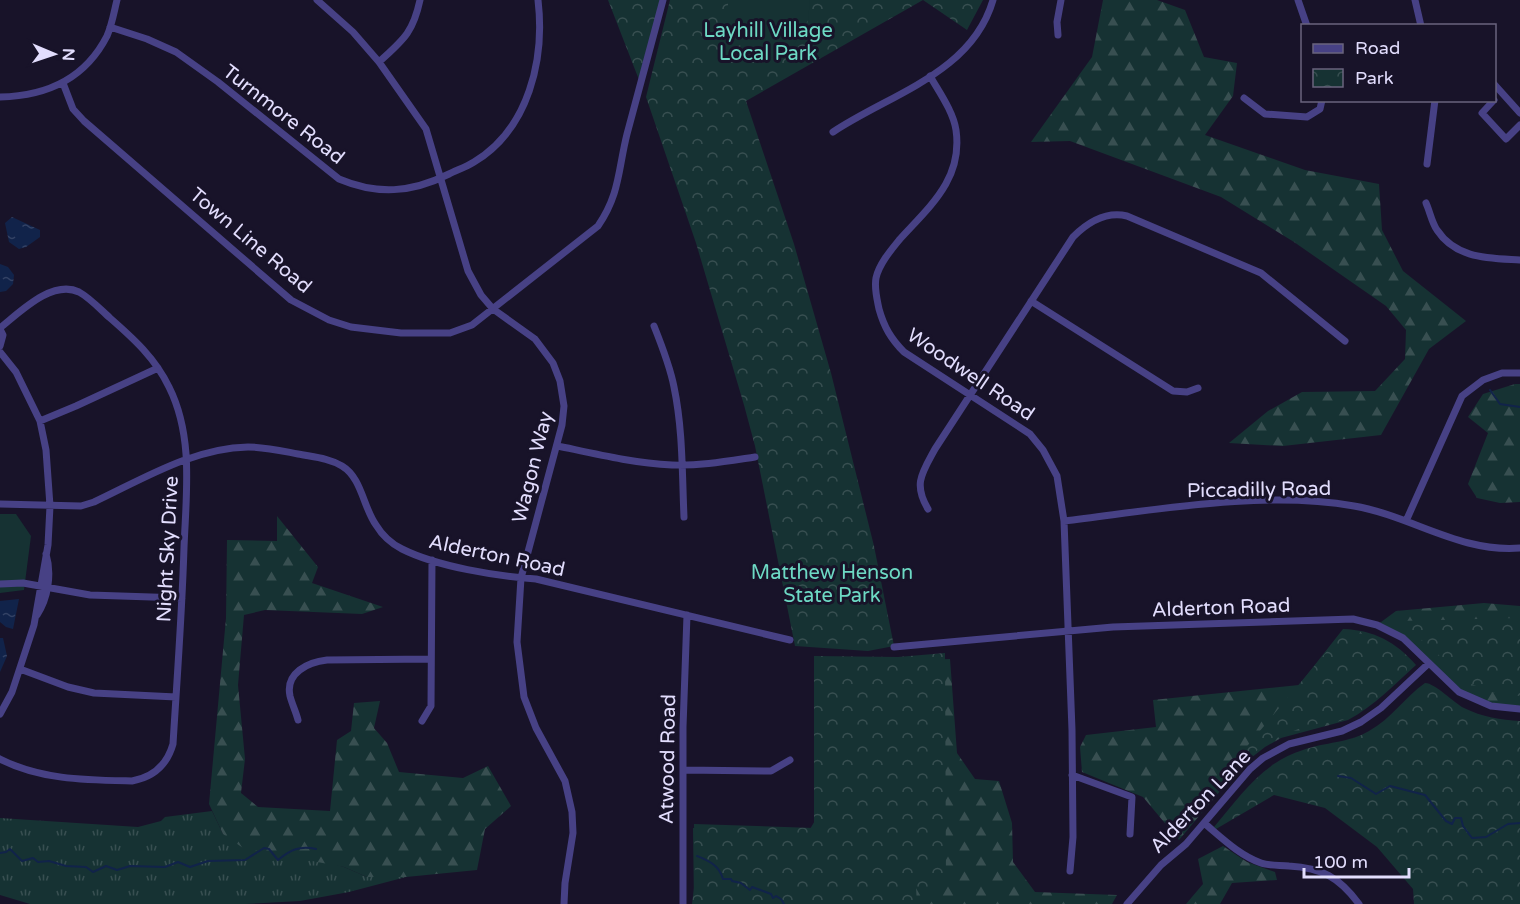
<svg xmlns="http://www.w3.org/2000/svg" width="1520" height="904" viewBox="0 0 1520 904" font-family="'Varela Round',sans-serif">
<defs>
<pattern id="grass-tufts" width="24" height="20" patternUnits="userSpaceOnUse" patternTransform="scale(1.5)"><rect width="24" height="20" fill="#163233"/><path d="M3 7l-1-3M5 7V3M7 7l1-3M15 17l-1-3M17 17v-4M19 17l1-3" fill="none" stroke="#384f51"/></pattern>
<pattern id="forest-firs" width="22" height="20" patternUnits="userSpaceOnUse" patternTransform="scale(1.5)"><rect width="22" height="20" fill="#163233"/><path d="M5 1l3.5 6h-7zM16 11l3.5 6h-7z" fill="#384f51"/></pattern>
<pattern id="park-crowns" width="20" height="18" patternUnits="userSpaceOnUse" patternTransform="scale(1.5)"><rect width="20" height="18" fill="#163233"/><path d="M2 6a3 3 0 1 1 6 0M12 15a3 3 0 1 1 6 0" fill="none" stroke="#384f51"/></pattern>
<pattern id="water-ripples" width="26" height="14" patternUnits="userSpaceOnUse" patternTransform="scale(1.5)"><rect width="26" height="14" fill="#11234a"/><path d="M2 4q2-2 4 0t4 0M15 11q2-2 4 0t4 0" fill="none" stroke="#334265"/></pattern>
</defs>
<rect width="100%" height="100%" fill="#181329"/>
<path fill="url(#grass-tufts)" d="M212,811L223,834L344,867L367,877H406L349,892L300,901L245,904H30L0,895V818L138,827L161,821L165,817Z"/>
<path fill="url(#forest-firs)" d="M1103,0H1157L1185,10L1204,57L1237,63L1233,96L1205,135L1305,170L1379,184L1382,230L1403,271L1466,321L1429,349L1381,435L1283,446L1229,443L1268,411L1302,392L1375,391L1405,359L1406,330L1386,306L1294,242L1221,197L1070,141L1031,142L1092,57Z
M1515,384H1520V502L1500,503L1477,498L1468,484L1488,433L1468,417L1483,394Z
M277,516L318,567L312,583L383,607L362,614L265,610L244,615L238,685L245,759L241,793L258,807L330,811L337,740L351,731L354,703L380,701L374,728L387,743L399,772L463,778L488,766L511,806L485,829L477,870L406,877H367L344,867L243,848L223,834L209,804L226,618L227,540L277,541Z
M1484,603L1520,606V709H1510L1459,692L1417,651L1377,625L1396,611Z
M1343,629C1374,630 1396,642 1416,665C1394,685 1374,706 1348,720L1281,738L1265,747L1242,765L1179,840L1143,797L1082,772L1080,747L1086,735L1156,727L1153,700L1299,685Z
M950,659L957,753L975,779L999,781L1012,823L1013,862L1035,892L1117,895L1112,904H694L693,828L807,834L816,819L893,661Z
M1223,846L1247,862L1275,872L1277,880L1232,883L1220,904H1186L1203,884L1198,859Z"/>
<path fill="url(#park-crowns)" d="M608,0H662L641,85Z
M670,0H923L746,101L794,244L831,373L874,546L894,646L868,651L795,646L755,446L744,405L696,243L646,97Z
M923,0H983L967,30Z
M1517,618L1520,619V696L1489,692L1461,679L1434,650L1398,621Z
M1343,632C1368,632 1389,641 1406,659L1407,671C1389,689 1361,716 1336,722C1330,723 1323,723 1317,724C1299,728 1281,735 1266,744C1242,759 1229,784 1206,795Z
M945,653L946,887H916L917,904H692L695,880L694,824L814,828V656L898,657Z
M1425,683C1435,683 1454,703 1464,708C1482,717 1501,720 1520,721V904H1414L1413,889L1377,847L1325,808L1274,795L1216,829L1214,827C1240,796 1263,762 1303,750C1325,742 1349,743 1369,731C1391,719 1405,697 1425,683Z"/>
<path fill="#163233" d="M728,0H810L808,20L789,53L763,60L736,43L728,21Z
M0,514H16L31,536L24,590L0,593Z"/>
<path fill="url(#water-ripples)" d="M12,217L40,230V237L26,247L19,249L9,242L5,223Z
M0,264L8,267L14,275L13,284L6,291L0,292Z
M19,599L13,629L6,627L0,622V601Z
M0,638H3L7,656L0,672Z"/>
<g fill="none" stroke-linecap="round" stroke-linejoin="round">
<path stroke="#11234a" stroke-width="2" d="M1490,390L1500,404L1520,407
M1338,776L1351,778L1376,794L1390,786L1425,795L1446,821L1452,824L1455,818H1461L1463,826L1472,838L1486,837L1508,824L1520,823
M0,853L6,852L10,849L22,861L33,858L38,862L49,861L66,866L86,867L93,872L106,866L117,870L130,866L165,867L178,862L190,867L208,861L245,860L264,848L269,849L278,860C290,850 300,845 316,849
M697,856C709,861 719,865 723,879H731L732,881L741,883L750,890L752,887L771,894L773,898L776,896L781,899L784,904"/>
<path stroke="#474185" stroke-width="7" d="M317,0L353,32L379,62L426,129L468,271L481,295L493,309L535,339L553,363L560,381L564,406L562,425L521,578L517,642L524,697L536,728L565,781L572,812L573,833L565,883L564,904
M1298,0L1307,26
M1415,0L1421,26
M110,27L147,39L176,52L218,82L339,179C377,195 411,193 449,174C457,170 466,167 474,162C529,129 545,59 538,0
M1058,35L1057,22L1061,0
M379,62C403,40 413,33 420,0
M930,76C939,92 953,111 956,130C963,179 930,206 900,239C891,250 879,264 876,278C874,288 877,299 879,309C884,327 891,339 904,352L1030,434L1043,450L1057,476L1064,521L1072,730L1073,837L1070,871
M63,83L73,109L84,121L291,300L329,320L351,327L401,333H450L472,325L598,226C620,194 618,170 627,134C639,89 651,45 663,0
M1494,84L1520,113
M0,97C47,96 85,79 107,36C112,25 114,12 117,0
M1244,98L1265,114L1307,117L1320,109L1322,100
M1494,100L1482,113L1506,139L1520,125
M833,132C890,94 972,73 993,0
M1427,164L1435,100
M1426,203C1430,212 1432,223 1437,230C1456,259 1489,258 1520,260
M1031,301L1173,391L1187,392L1198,388
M654,326C662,346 670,366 674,387C683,430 682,474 684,517
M0,328C19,313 52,279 79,292C90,298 101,310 110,318C134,339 155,358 169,387C194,437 186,494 184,548C182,613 177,679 173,744C167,765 154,777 132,781C87,780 41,780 0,759
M0,329L3,335L0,346
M0,352L16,372L40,421L46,450L50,506L48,545L34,625L12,692L0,714
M40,421L76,406L158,368
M558,446C596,454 633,463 672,465C700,466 728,461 755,457
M0,504L81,506L94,502C143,479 193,448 248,447C265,447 282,451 298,454C313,457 329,458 342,466C362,478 363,507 376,525C382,535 392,544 402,549C438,567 496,576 536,579L790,640
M928,509C913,484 922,473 935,449L1073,237C1088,222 1106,211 1127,216L1261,273L1345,341
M1064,521C1156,510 1262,490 1354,506C1412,516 1460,553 1520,548
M1406,521L1462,396L1483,380L1502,373H1520
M0,584L23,583L90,595L182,598
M37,615C48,598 52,574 46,554
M894,647L1113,627L1353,619L1377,625L1403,638L1459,692L1491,706L1520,709
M20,669L68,687L94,693L176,697
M298,720C296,712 292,704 290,696C285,673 308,662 327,660L431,659
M422,721L431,706L432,560
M683,770L764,771H771L790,760
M1072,775L1132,797L1130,834
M1204,823C1222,838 1239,855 1261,863C1269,866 1280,865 1289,866C1322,868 1339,877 1359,904
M683,904V727L687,615
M1127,904L1161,865L1186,844L1250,769L1263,758L1289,744L1342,731L1361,722L1381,708L1428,664"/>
</g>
<g text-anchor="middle" stroke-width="6" stroke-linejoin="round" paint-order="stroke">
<g font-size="20" fill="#6dd9c4" stroke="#181329">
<text x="768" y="37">Layhill Village<tspan x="768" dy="23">Local Park</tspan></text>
<text x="832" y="579">Matthew Henson<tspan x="832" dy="23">State Park</tspan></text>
</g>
<g font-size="20" fill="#e2ddfd" stroke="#181329">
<text transform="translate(284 114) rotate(38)" y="7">Turnmore Road</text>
<text transform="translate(251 240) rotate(40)" y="7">Town Line Road</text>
<text transform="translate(971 374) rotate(34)" y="7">Woodwell Road</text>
<text transform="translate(532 467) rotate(-76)" y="7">Wagon Way</text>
<text transform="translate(1259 489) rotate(-1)" y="7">Piccadilly Road</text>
<text transform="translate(167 549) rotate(-87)" y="7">Night Sky Drive</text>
<text transform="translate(497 555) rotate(12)" y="7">Alderton Road</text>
<text transform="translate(1221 607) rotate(-2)" y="7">Alderton Road</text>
<text transform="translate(667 759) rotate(-89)" y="7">Atwood Road</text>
<text transform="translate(1200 801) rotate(-46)" y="7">Alderton Lane</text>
</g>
</g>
<rect x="1301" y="24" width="195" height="78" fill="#181329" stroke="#69647e" stroke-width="1.5"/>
<rect x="1313" y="44" width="30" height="9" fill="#474185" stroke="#69647e" stroke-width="1.5"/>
<text x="1355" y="54" font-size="18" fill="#e2ddfd">Road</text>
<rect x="1313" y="69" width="30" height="18" fill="url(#park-crowns)" stroke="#69647e" stroke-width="1.5"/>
<text x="1355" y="84" font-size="18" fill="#e2ddfd">Park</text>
<g transform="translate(54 54) rotate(92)" stroke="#181329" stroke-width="4.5" paint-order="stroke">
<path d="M0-4.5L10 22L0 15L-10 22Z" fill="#e2ddfd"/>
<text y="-9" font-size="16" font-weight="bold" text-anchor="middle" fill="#e2ddfd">N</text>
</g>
<path d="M1304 868v9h105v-9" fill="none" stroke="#e2ddfd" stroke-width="3"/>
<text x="1313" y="868" font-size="18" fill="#e2ddfd" stroke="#181329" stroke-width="4.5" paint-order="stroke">100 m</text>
</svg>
